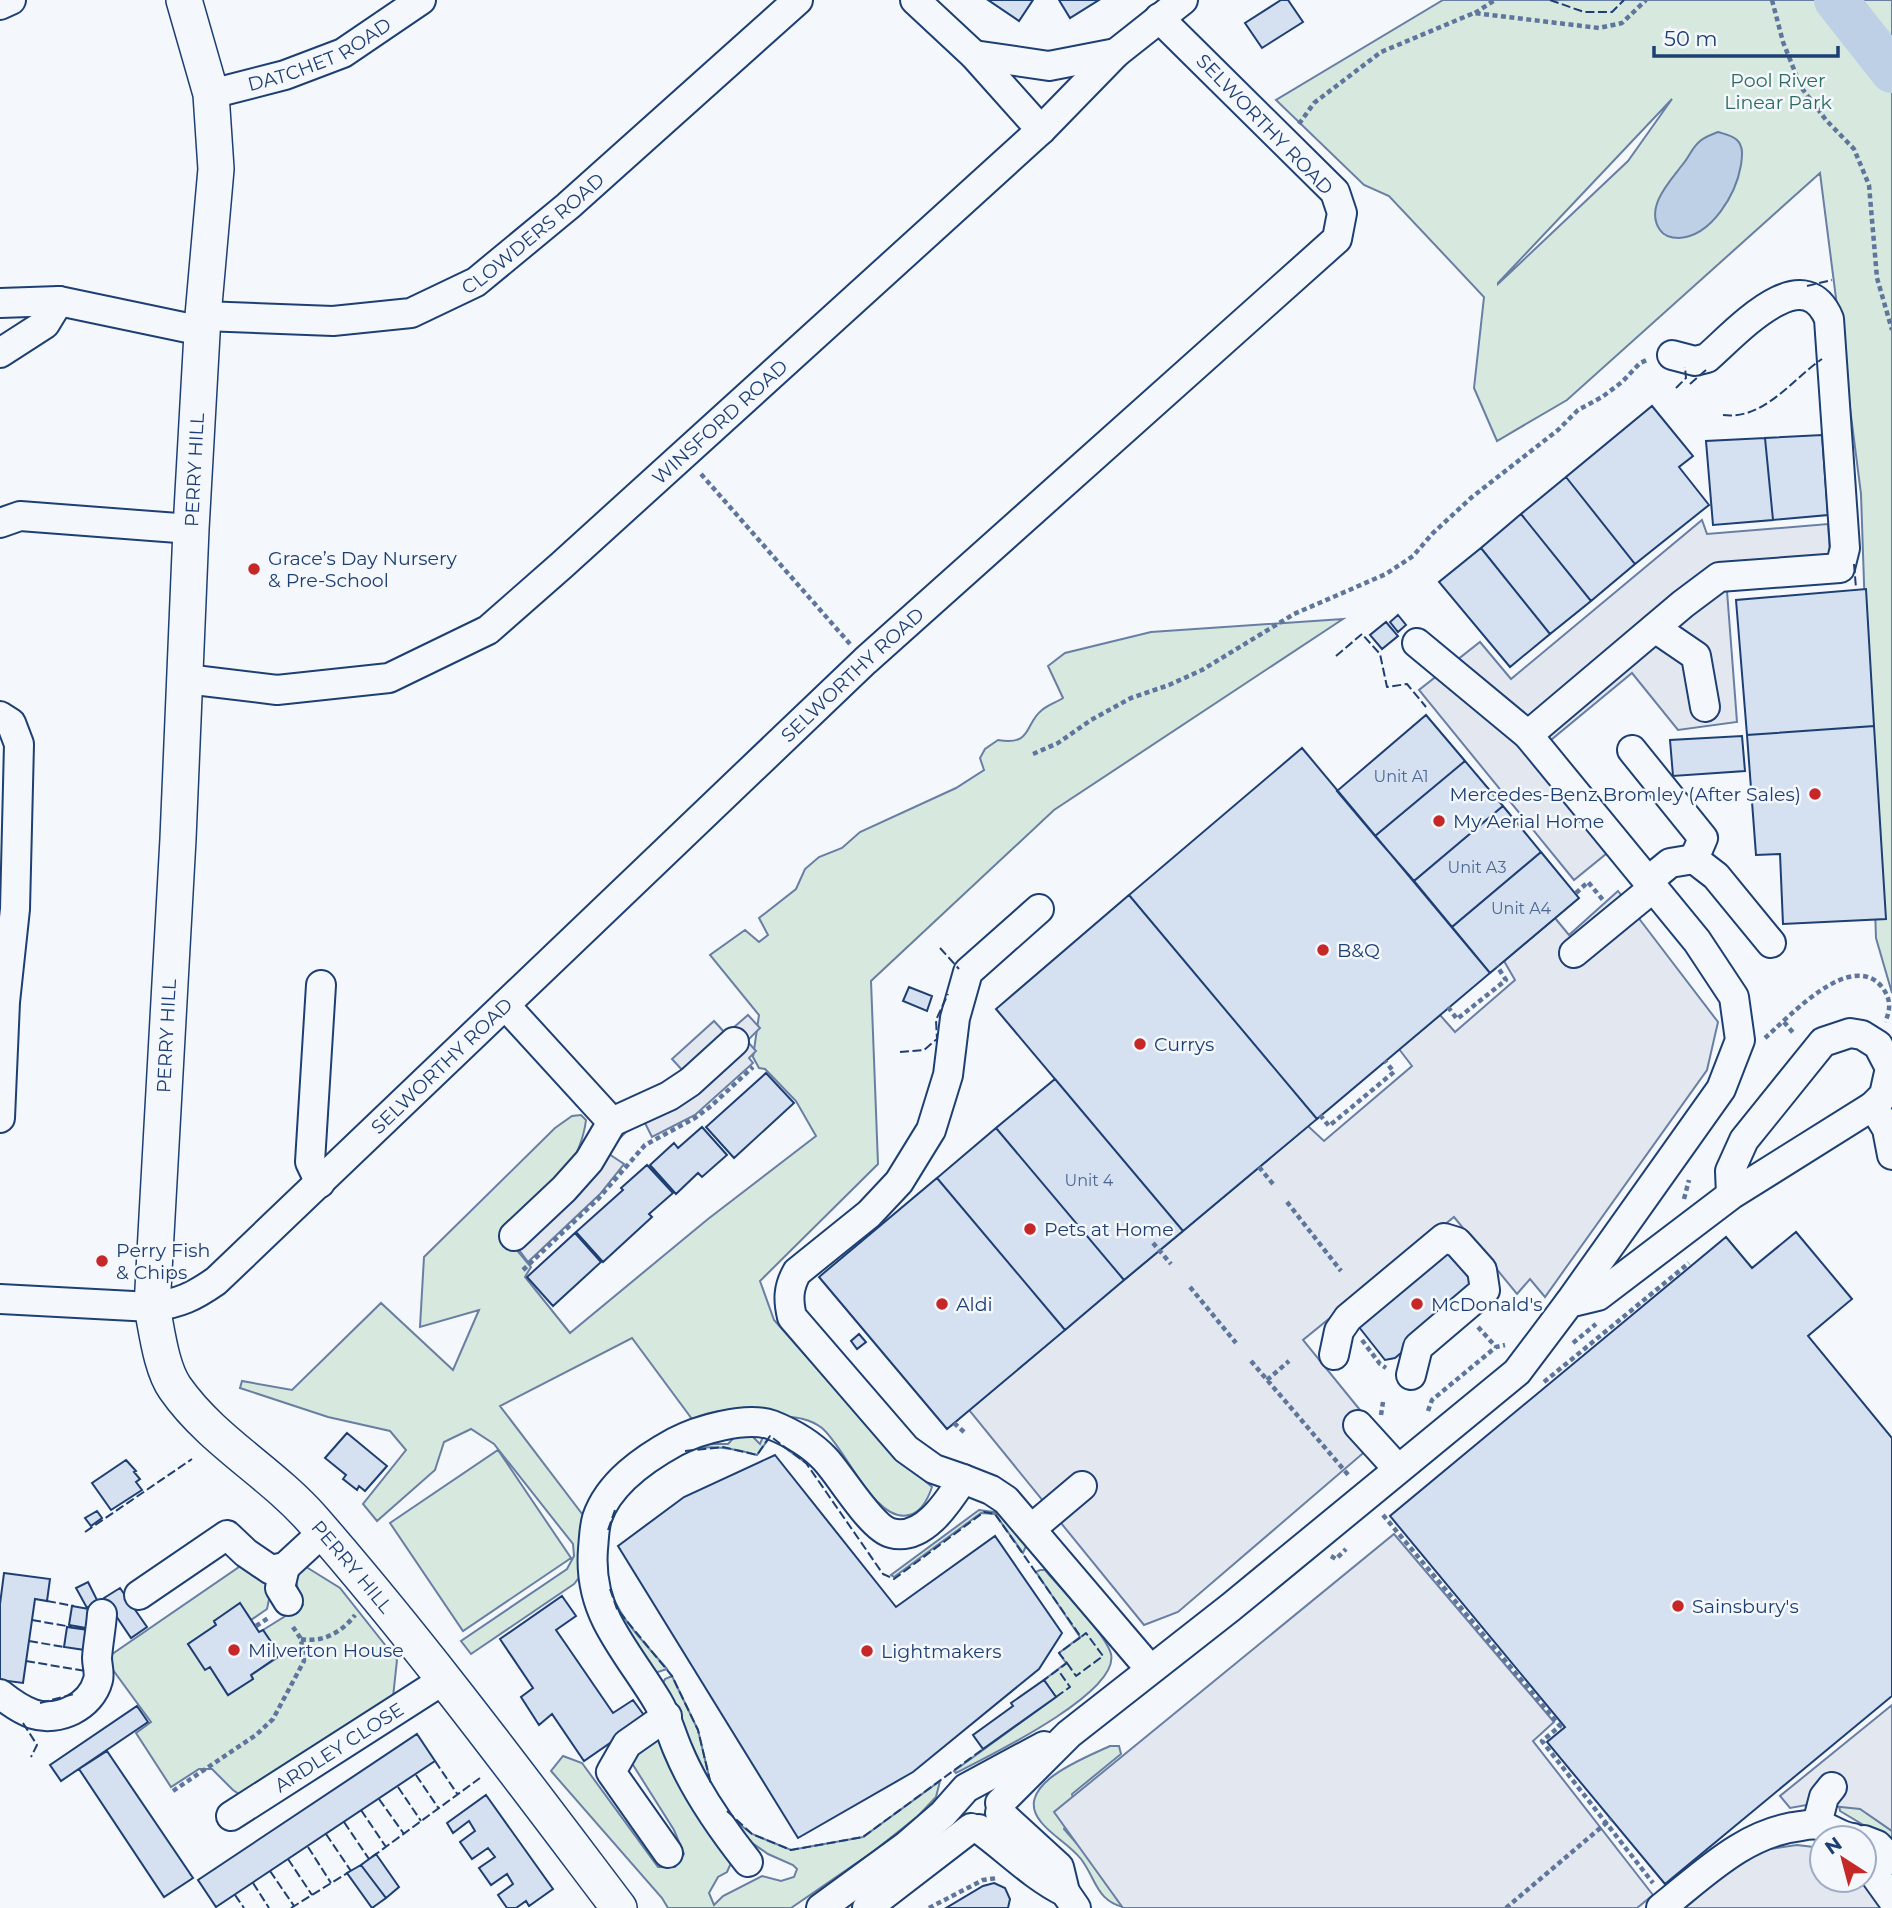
<svg xmlns="http://www.w3.org/2000/svg" width="1892" height="1908" viewBox="0 0 1892 1908" font-family="Montserrat,sans-serif">
<rect width="100%" height="100%" fill="#f4f7fb"/>
<path fill="#d7e8df" stroke="#687fa3" stroke-width="2" fill-rule="evenodd" d="M1443,0H1892V993L1876,938L1861,494L1820,173L1567,400L1497,441L1474,388L1484,297L1389,196L1364,185L1276,100ZM1672,99L1628,161L1498,284V283Z
M1343,619L1054,810L871,981L878,1164L760,1281L774,1320L882,1442L932,1487C928,1499 922,1512 909,1515C875,1524 845,1447 822,1428C805,1415 790,1418 771,1416C737,1412 725,1405 692,1419L632,1338L500,1406L589,1523L585,1570L574,1584L471,1654L461,1641L567,1569L574,1556L573,1544L494,1444L471,1429L444,1442L435,1470L377,1521L363,1504L406,1450L390,1431L328,1417L240,1388L242,1381L292,1390L381,1303L453,1370L479,1310L420,1327L424,1257L555,1128L572,1116L581,1115L586,1120C580,1169 540,1206 510,1242L531,1267L525,1277L570,1333L708,1219L816,1136L796,1101L765,1069L759,1068L753,1057L759,1015L710,955L745,930L759,942L768,935L759,918L796,889L805,869L819,857L842,848L860,832L956,788L984,770L980,758L985,749L998,740C1033,746 1024,724 1042,710C1048,705 1057,702 1063,698L1048,666L1065,653L1151,632Z
M770,1430L803,1455L806,1463L770,1437L757,1455C733,1448 709,1444 684,1451C628,1466 593,1531 609,1586C618,1618 646,1644 667,1669L655,1673L640,1663C629,1646 613,1628 606,1609C580,1541 613,1465 685,1447C699,1443 714,1444 728,1444L738,1433L748,1432L760,1444L764,1434Z
M498,1450L571,1558L463,1631L390,1523Z
M979,1510L1000,1513L1026,1546L1023,1553L995,1514L981,1513L894,1577L891,1575Z
M242,1565L273,1580L267,1609L251,1620L240,1604L214,1621L216,1625L188,1644L205,1669L210,1667L228,1695L253,1679L251,1675L280,1656L263,1630L303,1605C298,1588 291,1580 303,1565L340,1588L397,1660L393,1697L242,1796L233,1790L212,1769H199L171,1787L136,1733L151,1722L105,1659Z
M1040,1570H1045C1060,1588 1106,1634 1111,1654C1120,1693 987,1757 956,1773L954,1771L1056,1697L1044,1680L1066,1663L1059,1653L1080,1637L1036,1572Z
M672,1676L698,1730L716,1806L660,1689L665,1679Z
M653,1734L693,1788L732,1861L727,1872L718,1877L709,1893L714,1905L723,1896L762,1876L781,1881L794,1877L797,1869L793,1865L768,1854L732,1829L723,1807L738,1823L752,1834L791,1850L863,1837L940,1781L936,1797L918,1816L874,1851L791,1908H668L662,1898L551,1771L563,1756L582,1763L658,1867H675L684,1854L674,1830L628,1757Z
M1110,1746H1119L1121,1754L1072,1794L1075,1805L1064,1829L1099,1869L1127,1908C1096,1902 1097,1880 1081,1859C1069,1844 1052,1836 1041,1822C1010,1785 1087,1757 1110,1746Z
M1838,1799L1861,1809L1892,1831V1842L1840,1811Z"/>
<path fill="#e3e8f0" stroke="#687fa3" stroke-width="2" d="M1702,520L1707,534L1828,524L1832,581L1727,591L1737,722L1678,730L1632,673L1551,740L1628,836L1574,880L1419,690L1480,642L1511,679Z
M1618,891L1718,1022L1707,1070L1545,1297L1530,1279L1517,1294L1454,1217L1303,1340L1382,1437L1178,1612L1144,1625L969,1410L1308,1126L1324,1141L1412,1066L1399,1049L1440,1015L1455,1032L1515,980L1504,961L1555,918L1569,935Z
M748,1015L760,1028L747,1041L756,1051L749,1058L753,1063L695,1115L652,1137L644,1121L630,1128L617,1141L609,1154L624,1164L600,1194L528,1262L505,1231L632,1102L684,1072L672,1059L714,1021L726,1034Z
M1394,1534L1554,1722L1533,1741L1653,1895L1637,1908H1123L1054,1812Z
M1892,1705V1831L1860,1809L1812,1804L1790,1808L1780,1796Z
M1797,1845L1822,1848V1880H1864L1885,1908H1682L1744,1858L1770,1849Z"/>
<path fill="#bed0e5" stroke="#687fa3" stroke-width="2" d="M1718,132C1724,134 1732,135 1737,140C1744,147 1742,157 1741,165C1736,194 1712,236 1679,238C1672,238 1664,236 1660,230C1644,207 1671,180 1683,164C1689,157 1692,148 1699,142C1704,137 1711,135 1718,132Z"/>
<g fill="none" stroke-linecap="round" stroke-linejoin="round">
<path stroke="#bed0e5" stroke-width="44" d="M1836,0L1892,71"/>
</g>
<path fill="#d5e0f0" stroke="#1d3f73" stroke-width="2" d="M988,0H1033L1019,21Z
M1059,0H1099L1070,18Z
M1281,0H1288L1303,22L1262,48L1245,23Z
M1652,406L1693,456L1679,467L1709,505L1635,564L1566,477Z
M1822,435L1828,515L1773,520L1765,438Z
M1765,438L1773,520L1713,525L1706,441Z
M1566,477L1635,564L1591,601L1521,514Z
M1521,514L1591,601L1550,634L1481,548Z
M1481,548L1550,634L1510,667L1439,582Z
M1866,589L1874,726L1747,735L1736,600Z
M1398,615L1406,625L1398,632L1390,622Z
M1386,622L1398,636L1382,649L1370,635Z
M1426,715L1465,761L1375,836L1337,791Z
M1874,726L1886,919L1783,924L1780,854L1756,855L1747,735Z
M1742,736L1745,771L1673,776L1670,740Z
M1302,748L1490,973L1317,1119L1129,895Z
M1465,761L1503,806L1414,881L1375,836Z
M1503,806L1541,852L1452,927L1414,881Z
M1541,852L1579,898L1490,973L1452,927Z
M1129,895L1317,1119L1183,1231L996,1009Z
M909,987L932,996L927,1011L903,1001Z
M766,1073L794,1103L734,1158L706,1127Z
M1055,1079L1183,1231L1124,1280L996,1128Z
M702,1127L727,1155L702,1177L698,1173L676,1194L650,1165L674,1143L678,1148Z
M996,1128L1124,1280L1065,1330L937,1178Z
M647,1165L673,1193L649,1214L652,1217L603,1262L576,1232L623,1190L621,1188Z
M937,1178L1065,1330L947,1429L819,1277Z
M1796,1232L1852,1299L1808,1336L1892,1438V1696L1665,1884L1547,1742L1565,1727L1390,1516L1726,1237L1752,1268Z
M575,1233L601,1262L553,1306L527,1277Z
M1448,1245L1480,1287L1395,1358L1385,1360L1355,1322Z
M859,1334L866,1342L857,1349L851,1341Z
M347,1433L387,1466L365,1491L359,1486L357,1490L343,1479L346,1475L325,1458Z
M775,1455L896,1607L995,1536L1062,1633L1039,1669L913,1772L798,1838L618,1546L684,1497Z
M126,1460L136,1471L134,1472L140,1479L136,1482L142,1490L111,1510L92,1483Z
M97,1511L102,1518L91,1526L85,1518Z
M4,1573L50,1579L47,1601L35,1599L23,1683L0,1680V1604Z
M88,1582L98,1602L87,1608L76,1588Z
M120,1588L147,1627L131,1638L104,1598Z
M562,1596L576,1616L556,1630L565,1643L613,1713L633,1700L646,1718L584,1761L552,1714L539,1725L521,1697L533,1688L500,1639Z
M240,1603L259,1632L263,1630L280,1655L251,1675L253,1679L228,1695L210,1667L205,1670L188,1644L216,1625L214,1621Z
M72,1606L89,1609L86,1628L69,1625Z
M67,1627L88,1630L85,1650L64,1647Z
M1044,1680L1056,1697L983,1749L973,1735L1013,1706L1011,1703Z
M137,1706L148,1722L61,1781L50,1765Z
M417,1734L435,1761L216,1907L198,1880Z
M107,1751L193,1878L164,1897L79,1769Z
M486,1795L553,1889L529,1906L526,1901L516,1908H507L498,1895L513,1884L507,1874L491,1885L479,1868L495,1857L488,1848L472,1859L460,1842L475,1831L469,1821L453,1833L447,1823Z
M376,1854L399,1887L386,1898L361,1865Z
M361,1865L386,1898L372,1908L347,1873Z
M994,1883L1005,1888L1010,1899L1008,1908H946L983,1886Z"/>
<g fill="none" stroke-linecap="round" stroke-linejoin="round">
<g stroke="#1d3f73" stroke-width="32">
<g id="minor">
<path d="M915,0L974,55L1041,130"/>
<path d="M0,5L11,0"/>
<path d="M974,55L1049,66L1116,53"/>
<path id="s1" d="M211,94L285,75L343,53L421,0"/>
<path d="M0,303L59,301L202,331"/>
<path id="s2" d="M203,316L333,321L411,313L476,282L568,206L798,0"/>
<path d="M0,353L45,324L59,301"/>
<path d="M0,523L20,516L191,529"/>
<path d="M1655,628L1696,656L1705,707"/>
<path d="M1417,643L1528,735L1697,941L1734,997L1740,1040L1721,1089L1569,1303"/>
<path id="s3" d="M186,679L277,690L389,678L488,630L562,565L1041,130L1116,53L1183,0"/>
<path d="M0,716L11,723L19,744L15,909L5,1002L0,1118"/>
<path d="M1528,735L1683,604L1719,577L1840,568L1845,548L1829,319C1803,256 1734,335 1707,358L1695,361L1672,355"/>
<path d="M1632,750L1703,838L1694,859"/>
<path d="M1648,881L1670,863L1694,859L1716,876L1771,943"/>
<path d="M1574,953L1653,888"/>
<path d="M505,1005L612,1122"/>
<path d="M1873,1106L1887,1129L1892,1155"/>
<path d="M320,1183L310,1162L321,985"/>
<path d="M514,1236L564,1189L589,1161L612,1122L669,1096L690,1082L734,1042"/>
<path id="s4" d="M0,1299L152,1307C180,1303 193,1297 216,1281L865,661L1337,239L1342,213L1335,192L1159,18"/>
<path d="M1334,1355L1339,1331L1348,1318L1444,1238L1457,1242L1482,1270L1485,1290L1418,1347L1411,1375"/>
<path d="M1358,1425L1398,1469"/>
<path d="M963,1479L934,1469L906,1449L792,1317C788,1300 788,1288 797,1272L869,1214L899,1182L931,1130L948,1075L955,1018L968,972L1039,909"/>
<path d="M1031,1529L1082,1486"/>
<path d="M285,1567L280,1588L288,1601"/>
<path d="M139,1595L227,1535L246,1553L271,1570L285,1567L323,1532"/>
<path d="M0,1694C10,1702 21,1710 33,1714C58,1722 91,1707 98,1680C100,1673 97,1665 97,1658C98,1643 101,1629 102,1614"/>
<path d="M667,1716L627,1744L611,1772L668,1853"/>
<path d="M1000,1803L1069,1734L1231,1607L1517,1372L1569,1303L1598,1296L1731,1195L1873,1106L1884,1095L1890,1068L1878,1045L1862,1035L1850,1033L1823,1042L1744,1140L1730,1171L1731,1195"/>
<path d="M1000,1813L1059,1867L1065,1892L1076,1908"/>
<path id="s5" d="M231,1816L445,1679"/>
<path d="M1817,1824L1824,1797L1832,1787"/>
<path d="M979,1829C1008,1850 1033,1876 1065,1892"/>
<path d="M1864,1840L1877,1845L1892,1860"/>
<path d="M1864,1860L1892,1899"/>
<path d="M748,1862C721,1828 695,1791 678,1750C671,1734 667,1717 658,1702C642,1675 621,1649 607,1621C596,1599 591,1574 593,1549C594,1539 594,1528 597,1518C609,1483 644,1459 675,1442C698,1430 746,1416 772,1425C792,1433 810,1443 825,1459C841,1476 871,1528 891,1533C923,1542 948,1502 963,1479L991,1490L1006,1500L1150,1669"/>
<path d="M821,1908L906,1846L943,1814L966,1788L1044,1746"/>
<path d="M867,1908L971,1828"/>
<path d="M1661,1908C1704,1874 1745,1832 1801,1826C1806,1825 1813,1824 1818,1825C1830,1827 1840,1837 1853,1838"/>
</g>
</g>
<g stroke="#1d3f73" stroke-width="38">
<g id="major">
<path id="s6" d="M184,0L211,94L216,169L203,316L191,529L178,839L152,1307C157,1331 161,1368 175,1388C212,1441 271,1472 313,1520C421,1644 519,1776 619,1908"/>
</g>
</g>
<path stroke="#5e769c" stroke-width="4.5" stroke-dasharray="5 3.5" stroke-linecap="butt" d="M1772,0L1783,42L1801,87L1826,120L1854,149L1869,185L1877,278L1892,330
M1475,13L1495,0
M1299,124L1314,103L1381,52L1474,13L1599,28L1622,23L1646,0
M701,474L850,644
M1033,754L1058,743L1091,720L1131,698L1169,685L1202,670L1294,614L1386,574L1413,556L1433,533L1472,497L1558,430L1578,410L1602,397L1622,382L1640,363L1647,360
M1576,893L1588,882L1603,900
M1448,1007L1457,1019L1506,980L1497,966
M1784,1022L1795,1035
M1765,1038C1789,1017 1851,949 1882,987C1891,999 1891,1009 1885,1022
M1320,1115L1329,1126L1394,1072L1385,1061
M1259,1167L1273,1184
M1684,1199L1689,1180
M1287,1202L1341,1271
M1153,1243L1171,1264
M523,1270L598,1199L645,1145L695,1118L711,1106L753,1067
M1190,1287L1236,1343
M1478,1327L1496,1347
M1362,1340L1380,1364L1386,1368
M1573,1343L1596,1324
M1251,1361L1350,1477
M1267,1380L1289,1361
M1544,1382L1689,1263
M1428,1411L1432,1400L1496,1347L1505,1345
M1381,1415L1383,1402
M954,1423L964,1432
M1383,1515L1560,1726L1542,1741L1653,1883
M1331,1556L1336,1559L1346,1549
M256,1626L270,1617
M301,1639C323,1643 342,1632 355,1615
M173,1791L256,1735L273,1719L304,1661L301,1639L291,1624
M929,1908L983,1880L998,1878
M1506,1908L1611,1819"/>
<use href="#minor" stroke="#f4f7fb" stroke-width="28"/>
<use href="#major" stroke="#f4f7fb" stroke-width="35"/>
<path stroke="#1d3f73" stroke-width="2" stroke-dasharray="9 3.5" stroke-linecap="butt" d="M1550,0L1584,12H1612L1624,0
M1807,286L1832,280
M1690,384L1706,370
M1676,388L1686,378L1685,367
M1723,415C1764,420 1790,381 1822,359
M1854,564L1856,588
M1336,656L1362,634L1380,654L1387,687L1407,684L1426,707
M940,948L959,969
M900,1052L924,1050L937,1039L936,1020L948,994
M685,1451L723,1447L757,1455L770,1436L806,1463L883,1574L894,1579L984,1512L995,1514L1081,1637L1059,1653L1067,1663L1044,1680
M608,1530L615,1510
M85,1532L192,1459
M610,1589L617,1609L672,1676L698,1730L711,1785
M47,1601L74,1606
M32,1620L72,1627
M29,1641L64,1647
M26,1661L85,1671
M1067,1663L1076,1676L1103,1656L1086,1633L1081,1637
M1056,1697L1070,1687L1058,1670
M40,1703L74,1694
M23,1723L37,1745L31,1757
M435,1761L458,1795
M416,1775L439,1809
M398,1787L421,1821
M379,1799L404,1834
M361,1810L386,1847
M727,1811L752,1834L791,1850L863,1837L983,1749
M344,1822L369,1859
M326,1834L351,1871
M308,1847L331,1883
M372,1857L480,1778
M288,1859L312,1895
M270,1871L294,1906
M253,1883L269,1908
M235,1895L244,1908
M291,1908L349,1872"/>
</g>
<g fill="#c62828" stroke="#f4f7fb" stroke-width="2.5">
<circle cx="254" cy="569" r="7"/>
<circle cx="1815" cy="794" r="7"/>
<circle cx="1439" cy="821" r="7"/>
<circle cx="1323" cy="950" r="7"/>
<circle cx="1140" cy="1044" r="7"/>
<circle cx="1030" cy="1229" r="7"/>
<circle cx="102" cy="1261" r="7"/>
<circle cx="942" cy="1304" r="7"/>
<circle cx="1417" cy="1304" r="7"/>
<circle cx="1678" cy="1606" r="7"/>
<circle cx="234" cy="1650" r="7"/>
<circle cx="867" cy="1651" r="7"/>
</g>
<g text-anchor="middle" stroke-width="5" stroke-linejoin="round" paint-order="stroke">
<g font-size="16" fill="#4b6792">
<text x="1401" y="782">Unit A1</text>
<text x="1477" y="873">Unit A3</text>
<text x="1521" y="914">Unit A4</text>
<text x="1089" y="1186">Unit 4</text>
</g>
<g font-size="19" fill="#1d3f73" stroke="#f4f7fb">
<text dy="7" stroke="none"><textPath href="#s1" startOffset="116">DATCHET ROAD</textPath></text>
<text transform="translate(1265 124) rotate(46)" y="7">SELWORTHY ROAD</text>
<text dy="7" stroke="none"><textPath href="#s2" startOffset="355">CLOWDERS ROAD</textPath></text>
<text dy="7" stroke="none"><textPath href="#s3" startOffset="626">WINSFORD ROAD</textPath></text>
<text transform="translate(194 470) rotate(-87)" y="7">PERRY HILL</text>
<text dy="7" stroke="none"><textPath href="#s4" startOffset="1101">SELWORTHY ROAD</textPath></text>
<text transform="translate(166 1036) rotate(-87)" y="7">PERRY HILL</text>
<text dy="7" stroke="none"><textPath href="#s4" startOffset="534">SELWORTHY ROAD</textPath></text>
<text dy="7" stroke="none"><textPath href="#s6" startOffset="1650">PERRY HILL</textPath></text>
<text dy="7" stroke="none"><textPath href="#s5" startOffset="128">ARDLEY CLOSE</textPath></text>
</g>
<g font-size="19" fill="#2c6c60" stroke="#f4f7fb">
<text x="1778" y="87">Pool River<tspan x="1778" dy="22">Linear Park</tspan></text>
</g>
<g font-size="19" fill="#1d3f73" stroke="#f4f7fb" text-anchor="start">
<text x="268" y="565">Grace’s Day Nursery<tspan x="268" dy="22">&amp; Pre-School</tspan></text>
<text x="1801" y="801" text-anchor="end">Mercedes-Benz Bromley (After Sales)</text>
<text x="1453" y="828">My Aerial Home</text>
<text x="1337" y="957">B&amp;Q</text>
<text x="1154" y="1051">Currys</text>
<text x="1044" y="1236">Pets at Home</text>
<text x="116" y="1257">Perry Fish<tspan x="116" dy="22">&amp; Chips</tspan></text>
<text x="956" y="1311">Aldi</text>
<text x="1431" y="1311">McDonald's</text>
<text x="1692" y="1613">Sainsbury's</text>
<text x="248" y="1657">Milverton House</text>
<text x="881" y="1658">Lightmakers</text>
</g>
</g>
<g transform="translate(1843 1859) rotate(324)"><circle r="33" fill="#f4f7fb" stroke="#9eadc5" stroke-width="2"/>
<path d="M0-5L12 26L0 18L-12 26Z" fill="#c62828"/>
<text y="-10" font-size="19" font-weight="bold" text-anchor="middle" fill="#1d3f73">N</text>
</g>
<path d="M1654 46v10h184v-10" fill="none" stroke="#1d3f73" stroke-width="3.5"/>
<text x="1664" y="46" font-size="21" fill="#1d3f73" stroke="#f4f7fb" stroke-width="5" paint-order="stroke">50 m</text>
</svg>
